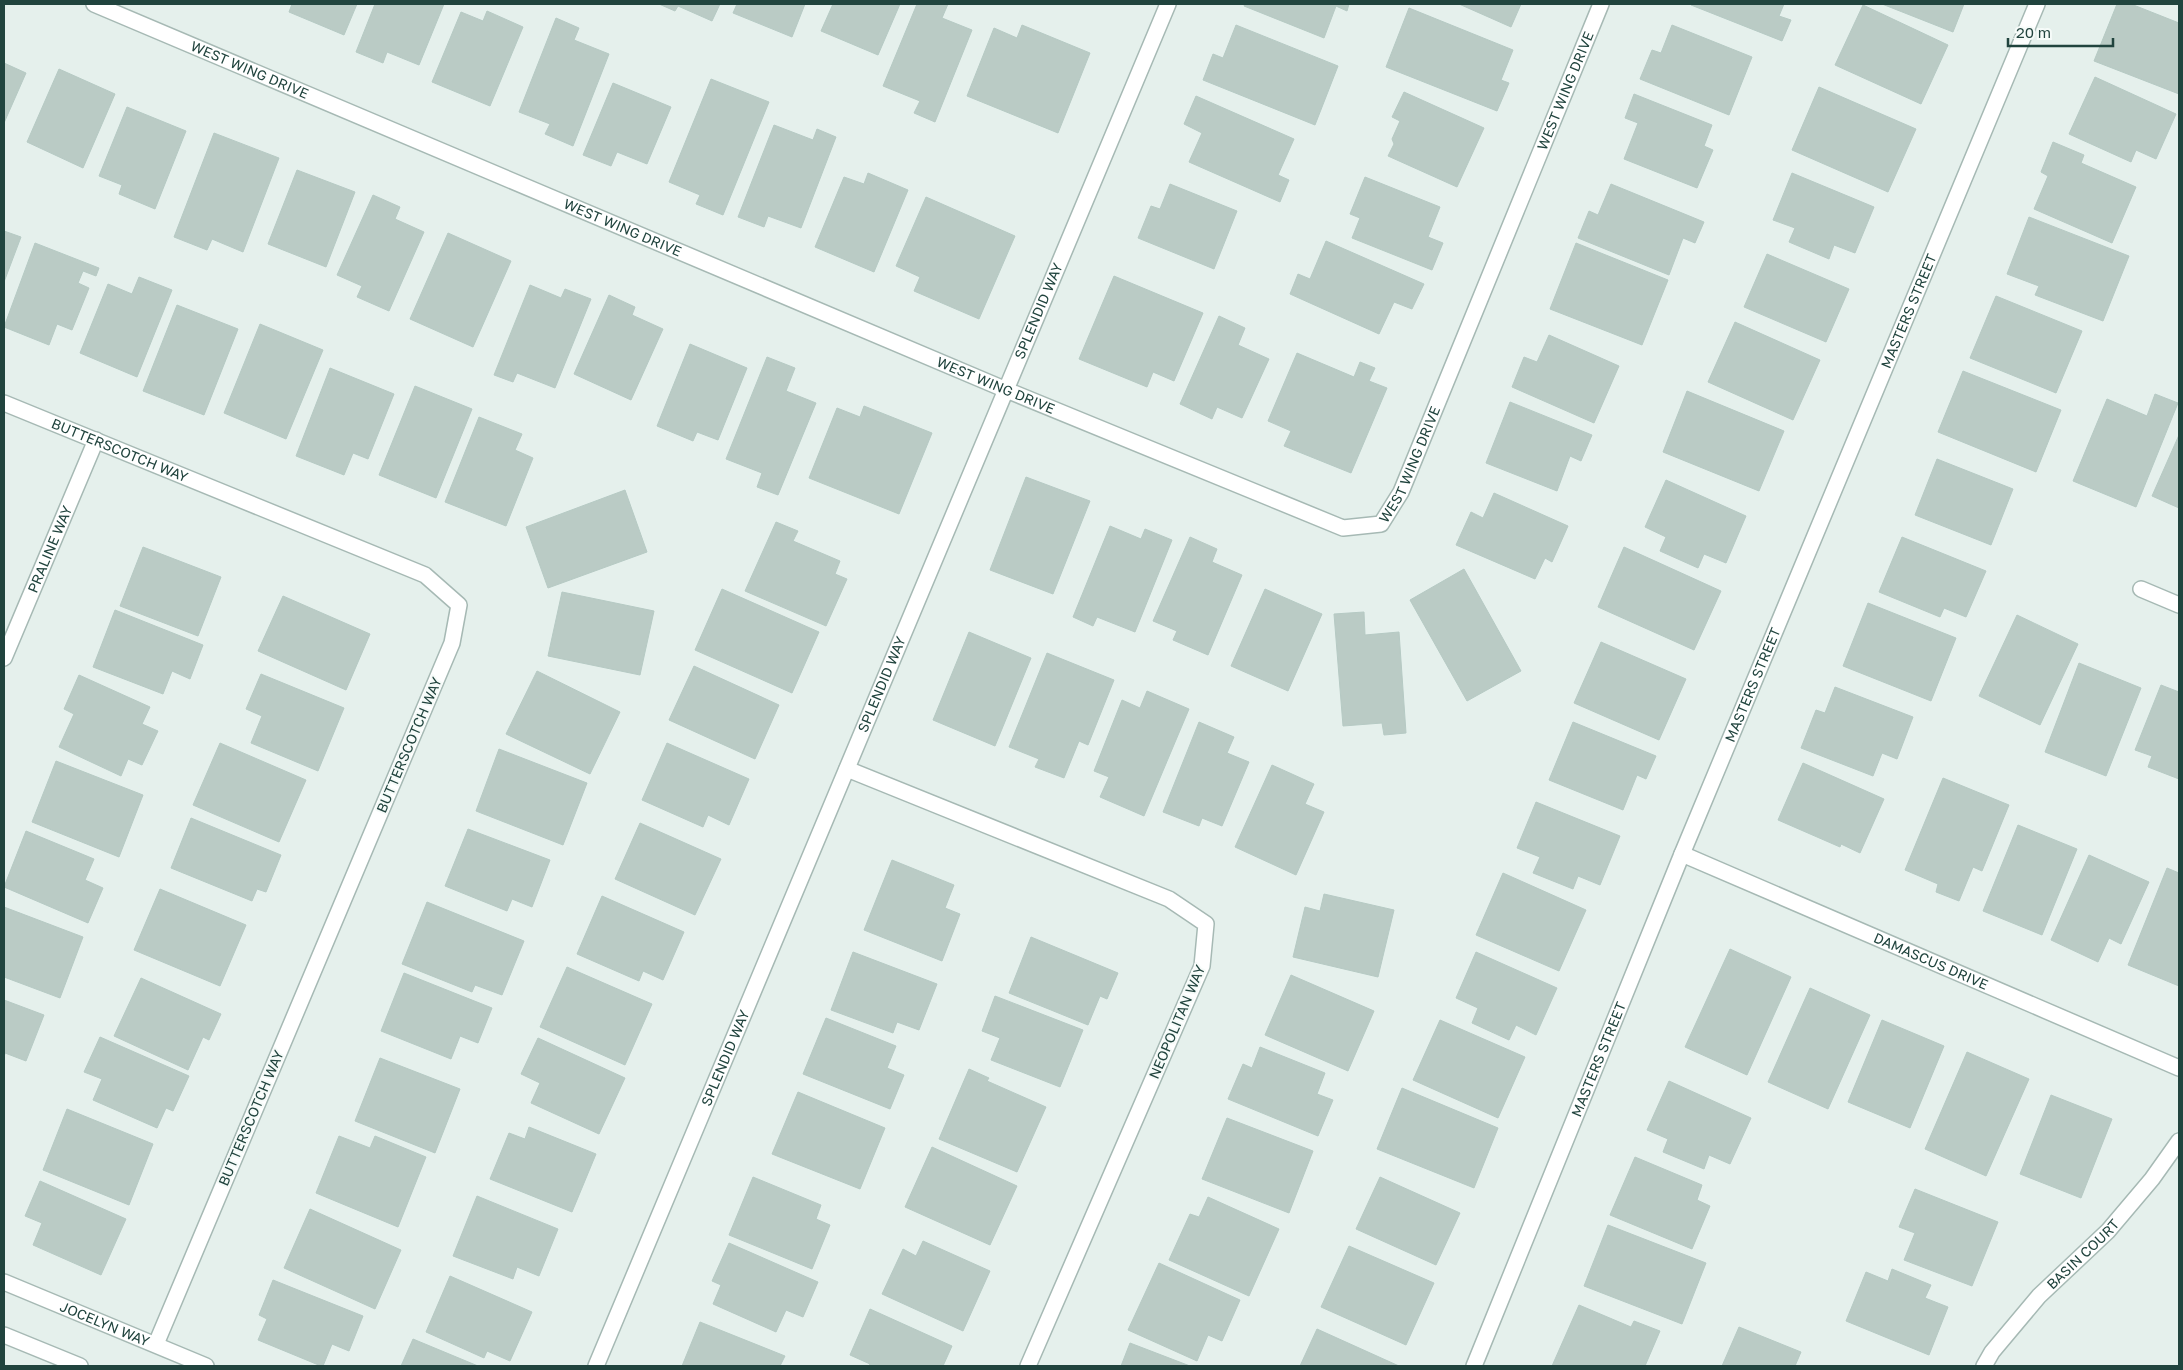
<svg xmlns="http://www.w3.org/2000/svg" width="2183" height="1370" viewBox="0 0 2183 1370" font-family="'Golos Text',sans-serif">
<rect width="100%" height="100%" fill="#e5f0ec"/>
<path fill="#bacbc5" stroke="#b6cac4" d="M292,4H357L344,35L289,12Z
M375,4H444L419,65L387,52L383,63L356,52Z
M659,4H720L712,21L678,6L675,11Z
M737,4H805L792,37L733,13Z
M833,4H900L878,55L821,31Z
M917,4H948L942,18L972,30L935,122L914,113L920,101L883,86Z
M1245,4H1349L1347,11L1336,6L1324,38L1244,6Z
M1459,4H1521L1511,27Z
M1692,4H1784L1779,16L1791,20L1782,41L1691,5Z
M1882,4H1964L1953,32Z
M2117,4H2131L2179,23V94L2094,61Z
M1863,5L1948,45L1921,104L1835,65Z
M1409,8L1513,50L1501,80L1509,83L1497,111L1386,67Z
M487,11L523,27L490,106L432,82L461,12L483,21Z
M556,18L579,28L574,40L609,54L573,146L545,134L550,124L519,112Z
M1022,25L1090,53L1058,133L967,96L994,28L1017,38Z
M1236,25L1338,66L1315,125L1203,80L1213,54L1223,58Z
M1672,25L1752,57L1729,115L1640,79L1652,50L1661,53Z
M4,63L26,73L4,123Z
M59,69L115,94L83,168L27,142Z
M2095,77L2176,114L2156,159L2136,150L2131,162L2069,134Z
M711,79L769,102L723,215L696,204L700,195L669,182Z
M613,83L671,107L647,164L617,152L611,166L583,155Z
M1819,87L1916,129L1888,192L1792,150Z
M1404,92L1484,128L1457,187L1388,156L1394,144L1392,139L1400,121L1392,117Z
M1634,94L1712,125L1704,146L1713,150L1697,188L1624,159L1638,123L1625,118Z
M1196,96L1294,139L1278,175L1289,180L1280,202L1189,162L1202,133L1184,124Z
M127,107L186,131L155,209L119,194L122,185L99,176Z
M774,125L813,140L817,129L836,137L801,228L768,216L764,227L738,217Z
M214,133L279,158L243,252L212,239L207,250L174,237Z
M2053,142L2084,155L2081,163L2136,187L2112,243L2034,209L2048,176L2041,172Z
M297,170L355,192L326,267L268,244Z
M868,173L908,190L874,272L815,247L844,177L864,184Z
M1792,173L1874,207L1855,253L1834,245L1829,259L1789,242L1795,228L1773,220Z
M1365,177L1440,207L1428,237L1443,243L1432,270L1352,238L1360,218L1350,214Z
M1170,184L1237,211L1214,269L1138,238L1151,206L1160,209Z
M1611,184L1704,222L1695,243L1683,238L1669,275L1578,238L1589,211L1598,215Z
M373,195L400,207L395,219L424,232L389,311L357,297L362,286L337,275Z
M926,197L1015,236L979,319L914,291L920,277L896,266Z
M2029,217L2129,256L2103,321L2035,295L2039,286L2007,274Z
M4,231L21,237L4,282Z
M448,233L511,261L473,347L410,319Z
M1326,241L1424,284L1412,309L1394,302L1379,334L1290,294L1298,274L1310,279Z
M35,243L99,268L96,276L83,271L78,283L89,288L72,330L57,324L49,345L4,327Z
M1576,243L1668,280L1642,345L1550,309Z
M1767,254L1849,289L1826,342L1744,307Z
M1114,276L1203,313L1174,381L1153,372L1147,387L1079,359Z
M139,277L172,290L137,377L80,353L108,284L132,294Z
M530,285L561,298L565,289L591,299L555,388L517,373L513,382L494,375Z
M609,295L635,307L632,315L663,329L631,400L574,374Z
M1996,296L2082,331L2056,393L1970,358Z
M177,305L238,329L204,415L143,391Z
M1219,316L1245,328L1238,345L1269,359L1242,418L1217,407L1212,419L1180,404Z
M1735,322L1820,360L1793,420L1708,382Z
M260,324L323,350L286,439L224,413Z
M1549,335L1619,366L1594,423L1512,387L1524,357L1537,362Z
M690,344L747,368L718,440L697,432L693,441L657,426Z
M1297,353L1354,377L1360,362L1375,368L1369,381L1387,388L1351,473L1284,446L1291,431L1268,421Z
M767,357L795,368L786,391L816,403L778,495L757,487L762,473L726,459Z
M330,368L394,394L368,459L353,453L344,475L296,456Z
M1963,371L2061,410L2036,472L1938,432Z
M415,386L472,409L436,498L379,475Z
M1687,391L1784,431L1759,491L1663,452Z
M2155,394L2178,403L2136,507L2073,481L2107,399L2147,416Z
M1510,402L1592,435L1581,461L1570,456L1557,491L1486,463Z
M864,406L932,433L899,514L809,478L837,408L860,417Z
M479,417L522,434L515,450L533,458L506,526L445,502Z
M2179,435V508L2152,496Z
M1937,459L2013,489L1991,545L1915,515Z
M1026,477L1090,501L1053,594L990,570Z
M1666,480L1746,516L1726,563L1704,554L1698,568L1660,551L1666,537L1645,527Z
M625,490L647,552L548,588L526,527Z
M1494,493L1568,526L1552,562L1545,558L1535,579L1456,545L1471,512L1483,518Z
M776,522L798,531L793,541L840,561L835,574L847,579L826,626L745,591Z
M1110,526L1141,539L1145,529L1172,540L1135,632L1097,617L1093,626L1073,617Z
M1190,537L1217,549L1212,562L1242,575L1208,655L1173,640L1177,631L1153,621Z
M1902,537L1986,571L1966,617L1944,608L1940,617L1879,592Z
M143,547L221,577L198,636L120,606Z
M1624,547L1721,591L1694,650L1598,607Z
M1464,569L1521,671L1467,701L1410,600Z
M722,589L819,632L792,693L695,650Z
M1265,589L1322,614L1288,691L1231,666Z
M562,592L654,611L640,675L548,656Z
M283,596L370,634L346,690L258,651Z
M1868,603L1956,638L1931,701L1843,666Z
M115,610L203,645L190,679L172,671L163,694L93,667Z
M1364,612L1365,635L1399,632L1406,733L1384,735L1382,723L1343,726L1334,614Z
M2017,615L2078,644L2040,725L1979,696Z
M969,632L1031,658L995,746L933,720Z
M1601,642L1686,679L1659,740L1574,703Z
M1047,653L1114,680L1088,745L1079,741L1064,778L1035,767L1039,759L1009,747Z
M2079,663L2141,688L2106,776L2045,752Z
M694,666L779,705L755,759L669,720Z
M537,671L620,712L590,774L506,734Z
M261,674L344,708L318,771L251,743L262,716L246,709Z
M79,675L150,707L142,724L158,731L142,765L128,759L121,776L59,747L74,714L64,709Z
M2161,685L2179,692V779L2148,767L2152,756L2135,750Z
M1835,687L1913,717L1897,759L1882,753L1873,776L1801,748L1816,710L1825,713Z
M1147,691L1189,709L1144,816L1100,797L1109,777L1094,771L1122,700L1140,708Z
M1199,722L1234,737L1227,753L1249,762L1222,826L1202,818L1199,826L1163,812Z
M1573,722L1656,756L1646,779L1637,775L1623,810L1549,780Z
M220,743L306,780L279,842L193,805Z
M667,743L749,779L729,825L708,815L703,827L642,800Z
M499,749L587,783L563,845L476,811Z
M56,761L143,795L119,857L32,822Z
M1803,763L1884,799L1860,853L1841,844L1840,847L1778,820Z
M1272,765L1314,784L1305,804L1324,812L1296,875L1235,847Z
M1943,778L2009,805L1982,871L1973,867L1959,901L1936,892L1938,884L1905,870Z
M1536,802L1620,836L1600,885L1578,876L1573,889L1533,873L1540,857L1517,848Z
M191,818L281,855L266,892L257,889L252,901L171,868Z
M640,823L721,859L695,915L615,879Z
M2018,825L2077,849L2042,935L1983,911Z
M468,829L550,860L532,907L512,899L507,911L445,886Z
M26,831L94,859L85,880L103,888L88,923L4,887Z
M2089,855L2149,882L2121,944L2109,938L2098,962L2051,940Z
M892,860L954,885L945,908L960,914L942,961L864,930Z
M2167,868L2179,873V986L2128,965Z
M1503,873L1586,910L1559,971L1476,935Z
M160,889L246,925L220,986L134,950Z
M1324,894L1394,910L1378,977L1293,957L1305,907L1320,911Z
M602,896L684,932L663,980L643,971L639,981L577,954Z
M427,902L524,941L502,995L475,985L472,992L402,964Z
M4,907L83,937L60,998L4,977Z
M1031,937L1118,973L1107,999L1100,996L1088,1025L1009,993Z
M1730,949L1791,977L1747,1075L1685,1047Z
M853,952L937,984L919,1030L897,1022L893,1033L831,1010Z
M1476,952L1557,988L1536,1035L1516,1025L1509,1040L1472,1023L1478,1008L1456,998Z
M567,967L652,1004L625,1065L540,1027Z
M404,973L492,1008L478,1043L460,1036L451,1059L381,1031Z
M1291,975L1374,1011L1348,1071L1265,1035Z
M141,978L221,1014L209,1040L203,1037L188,1070L114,1036Z
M1810,988L1870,1015L1828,1109L1768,1082Z
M995,996L1083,1030L1060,1087L991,1060L1000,1038L982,1031Z
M4,1000L44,1015L26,1061L5,1053L4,1058Z
M826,1018L896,1046L887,1068L904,1075L890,1109L803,1074Z
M1440,1020L1525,1057L1498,1118L1413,1080Z
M1882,1020L1944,1046L1910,1128L1848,1102Z
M100,1037L189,1076L173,1111L166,1108L157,1128L93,1100L102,1079L84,1072Z
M538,1038L625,1078L599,1134L531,1103L540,1083L521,1074Z
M1260,1047L1325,1073L1317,1094L1333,1100L1318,1136L1228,1099L1243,1064L1252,1068Z
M1967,1052L2029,1079L1986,1176L1925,1149Z
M380,1058L460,1089L435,1153L355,1121Z
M969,1069L989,1078L987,1081L1046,1107L1017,1172L939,1139Z
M1669,1081L1751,1118L1730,1164L1709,1155L1704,1169L1663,1152L1668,1139L1647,1130Z
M1402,1088L1498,1128L1474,1188L1377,1149Z
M798,1092L885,1128L860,1189L772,1154Z
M2051,1095L2112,1119L2081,1198L2020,1174Z
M67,1109L153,1144L129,1205L43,1170Z
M1227,1118L1313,1151L1289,1213L1202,1179Z
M529,1127L596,1154L572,1212L490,1179L509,1133L525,1139Z
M339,1136L370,1148L375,1136L426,1157L398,1227L316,1193Z
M932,1147L1017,1186L990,1245L905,1207Z
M1635,1157L1702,1185L1697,1200L1710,1206L1692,1249L1610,1215Z
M753,1177L821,1205L816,1219L830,1225L812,1269L729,1235Z
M1380,1177L1460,1213L1436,1265L1356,1229Z
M40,1181L126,1219L101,1275L33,1245L42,1223L25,1216Z
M1915,1189L1998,1222L1972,1286L1904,1260L1915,1233L1899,1227Z
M477,1196L558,1229L539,1276L517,1267L513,1279L453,1256Z
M1208,1197L1279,1229L1249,1296L1169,1260L1190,1214L1199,1217Z
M310,1209L401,1250L375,1309L284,1268Z
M1608,1225L1706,1263L1682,1324L1584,1286Z
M923,1241L990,1271L963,1331L882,1294L903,1249L916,1256Z
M729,1243L818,1282L803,1317L786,1310L776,1332L713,1304L721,1285L712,1281Z
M1349,1246L1434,1283L1406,1345L1321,1307Z
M1159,1263L1240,1300L1222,1341L1208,1335L1197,1361L1128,1330Z
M1892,1269L1931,1285L1925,1298L1948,1307L1929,1355L1846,1321L1866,1272L1888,1281Z
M450,1276L532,1312L510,1361L487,1351L484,1358L426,1332Z
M273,1280L363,1316L349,1351L332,1344L323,1366H321L258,1340L267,1319L259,1315Z
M1579,1305L1631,1327L1634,1321L1660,1331L1645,1366H1552Z
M870,1309L952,1346L943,1366H869L870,1364L850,1355Z
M700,1322L785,1356L780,1366H682Z
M1739,1327L1801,1352L1795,1366H1722Z
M1317,1329L1399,1366H1300Z
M413,1339L478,1366H401Z
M1130,1343L1190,1366H1121Z"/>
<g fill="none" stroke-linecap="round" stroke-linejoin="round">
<g stroke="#a6b9b4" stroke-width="18">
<g id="street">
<path id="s1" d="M94,4L1004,389L1343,528L1381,524L1401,492L1601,4"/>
<path id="s2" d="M4,403L425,575L459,605L452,643L156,1344"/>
<path d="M2141,589L2179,605"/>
<path id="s3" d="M4,658L96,440"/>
<path d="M847,769L1169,899L1206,924L1202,966L1028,1366"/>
<path id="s4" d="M1682,854L2179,1068"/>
<path id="s5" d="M4,1282L206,1366"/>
<path d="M4,1335L80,1366"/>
<path id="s6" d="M596,1366C787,912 976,457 1168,4"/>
<path id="s7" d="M1474,1366L1682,854L2037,4"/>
<path id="s8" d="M1984,1366L1992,1352L2039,1296L2108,1231L2152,1179L2179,1141"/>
</g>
</g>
<use href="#street" stroke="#fff" stroke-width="15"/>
</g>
<g text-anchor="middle" stroke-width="4" stroke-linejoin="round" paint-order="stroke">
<g font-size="14" fill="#21443e" stroke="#f6fbf9">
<text dy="5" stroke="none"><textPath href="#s1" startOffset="169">WEST WING DRIVE</textPath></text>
<text dy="5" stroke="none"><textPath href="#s1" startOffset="1864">WEST WING DRIVE</textPath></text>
<text dy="5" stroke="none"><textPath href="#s1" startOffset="574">WEST WING DRIVE</textPath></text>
<text dy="5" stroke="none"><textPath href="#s7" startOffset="1141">MASTERS STREET</textPath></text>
<text dy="5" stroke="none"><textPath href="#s6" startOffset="1144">SPLENDID WAY</textPath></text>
<text dy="5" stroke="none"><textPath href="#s1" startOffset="979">WEST WING DRIVE</textPath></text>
<text dy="5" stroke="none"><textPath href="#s2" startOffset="125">BUTTERSCOTCH WAY</textPath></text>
<text dy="5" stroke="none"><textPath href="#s1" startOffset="1459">WEST WING DRIVE</textPath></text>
<text dy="5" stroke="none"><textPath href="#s3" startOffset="118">PRALINE WAY</textPath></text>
<text dy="5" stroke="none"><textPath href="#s7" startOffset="736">MASTERS STREET</textPath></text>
<text dy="5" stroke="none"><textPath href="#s6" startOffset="739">SPLENDID WAY</textPath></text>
<text transform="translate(409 745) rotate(-67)" y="5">BUTTERSCOTCH WAY</text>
<text dy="5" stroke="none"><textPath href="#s4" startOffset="271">DAMASCUS DRIVE</textPath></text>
<text transform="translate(1177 1022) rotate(-67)" y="5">NEOPOLITAN WAY</text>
<text dy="5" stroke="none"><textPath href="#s6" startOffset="334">SPLENDID WAY</textPath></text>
<text dy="5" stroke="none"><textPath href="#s7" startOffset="331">MASTERS STREET</textPath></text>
<text transform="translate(251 1118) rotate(-67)" y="5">BUTTERSCOTCH WAY</text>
<text dy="5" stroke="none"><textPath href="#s8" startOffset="150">BASIN COURT</textPath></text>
<text dy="5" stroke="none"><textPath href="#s5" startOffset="109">JOCELYN WAY</textPath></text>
</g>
</g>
<rect width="2183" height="1370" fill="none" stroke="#21443e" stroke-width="10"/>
<path d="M2008 38v8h105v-8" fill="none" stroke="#21443e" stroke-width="2.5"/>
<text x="2016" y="38" font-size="15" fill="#21443e" stroke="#f6fbf9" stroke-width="4" paint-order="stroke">20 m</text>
</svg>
